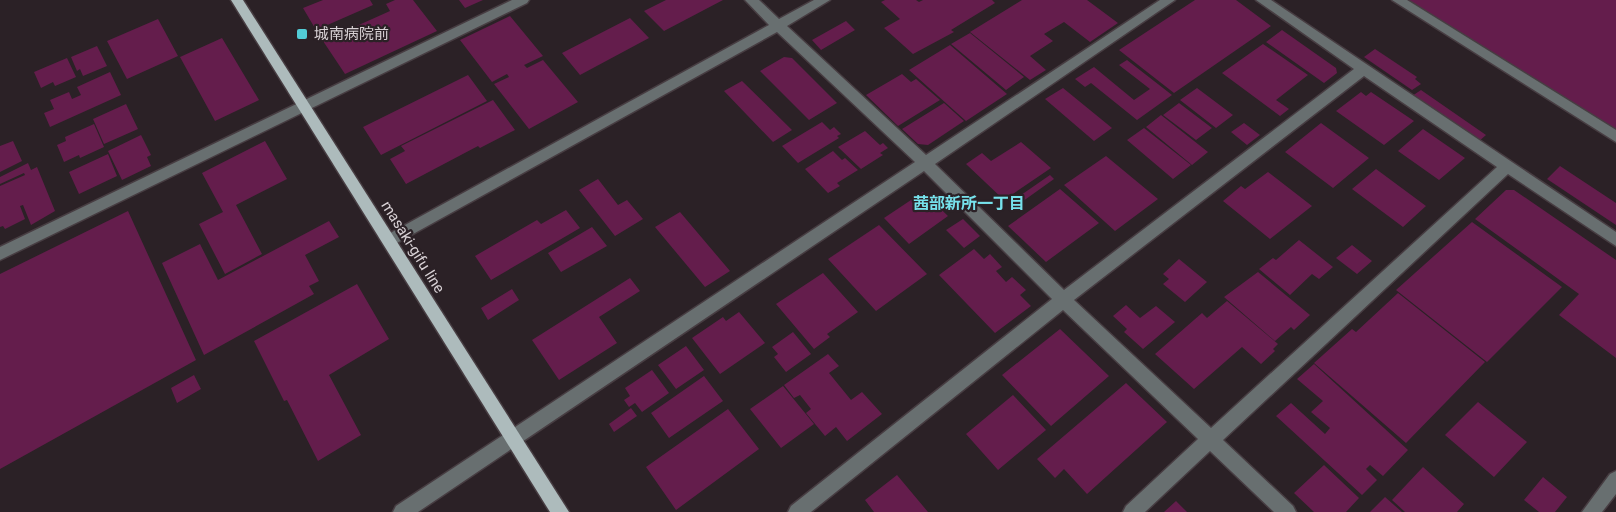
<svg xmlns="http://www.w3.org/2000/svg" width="1616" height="512" viewBox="0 0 1616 512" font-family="Roboto,'Noto Sans JP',sans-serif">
<rect width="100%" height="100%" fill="#2b2126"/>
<path fill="#641d4c" d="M323,0H370L373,5L316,30L303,8Z
M395,0H413L437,31L345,74L323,41L390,11L386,4Z
M459,0H483L465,8Z
M666,0H723L664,31L644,11Z
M885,0H916L919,2L923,0H992L995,3L951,30L954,32L913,54L884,28L900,19L881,2Z
M1022,0H1087L1118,23L1090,42L1064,22L1044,34L1053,41L1030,56L1046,70L1030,80L970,32Z
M1195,0H1236L1271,26L1174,93L1119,50Z
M1406,0H1616V131Z
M510,16L543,56L524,65L527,68L543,60L578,102L529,129L494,84L509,77L507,74L492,82L460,40Z
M630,18L649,38L580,75L562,53Z
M158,19L178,56L127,79L107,41Z
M846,21L855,30L821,50L812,40Z
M1282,30L1336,68L1337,73L1324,83L1266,42Z
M970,33L1024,77L1006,90L951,44Z
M222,38L259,100L215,121L180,57Z
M1263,44L1308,75L1276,100L1289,109L1280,116L1222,73Z
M950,45L1007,94L966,121L909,70Z
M97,46L107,66L83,76L80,69L77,71L71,57Z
M1375,49L1417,77L1415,79L1421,84L1412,90L1364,57Z
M784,57L792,58L837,103L809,120L760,71Z
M67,58L76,77L55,86L53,82L41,88L34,72Z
M1127,60L1172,95L1137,120L1091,83L1085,87L1075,79L1094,67L1134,100L1150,89L1119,65Z
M110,72L121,95L50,127L44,113L54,109L50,100L69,92L72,99L81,95L77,87Z
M902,74L911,82L916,79L940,100L898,126L866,95Z
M468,75L487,101L381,155L363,127Z
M742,81L792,130L773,142L724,91Z
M1063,88L1112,128L1094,141L1045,99Z
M1197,88L1233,115L1216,128L1180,100Z
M1421,90L1486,135L1478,142L1412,96Z
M1361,92L1366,96L1371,92L1414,121L1384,145L1336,111Z
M493,100L515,130L480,148L478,146L406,184L390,159L405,151L401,146Z
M944,103L964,121L928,145L918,144L902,129Z
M1179,103L1212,128L1196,140L1163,115Z
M126,104L138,129L104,144L93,119Z
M1161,115L1208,152L1192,165L1146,127Z
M822,122L830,130L834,127L841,134L837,136L839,138L798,163L782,146Z
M1244,123L1260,135L1247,145L1231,132Z
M1321,123L1369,158L1333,188L1285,152Z
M94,124L104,147L80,158L79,155L64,162L57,145L66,141L65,137Z
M1144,128L1191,165L1173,179L1127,140Z
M1423,129L1465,158L1439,180L1398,151Z
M865,131L880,145L883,143L888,148L880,153L883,155L861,169L838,147Z
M141,135L151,155L147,157L151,166L122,180L108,151Z
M13,141L22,161L0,172V146Z
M265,141L287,179L236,205L262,254L225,274L199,224L223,212L202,173Z
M1021,142L1051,168L1004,200L966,164L982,153L991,161Z
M833,151L842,160L845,158L858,170L837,183L840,186L828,193L805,169Z
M108,154L117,176L79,194L69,172Z
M1106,156L1158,199L1115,231L1064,185Z
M28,163L31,170L37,167L55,211L31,225L23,205L20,206L25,219L5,229L3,226L0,227V186L25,175L24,173L0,184V177Z
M1560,166L1616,203V225L1547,179Z
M1376,169L1426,206L1403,227L1352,189Z
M1268,172L1312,206L1270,239L1223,201L1241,186L1245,189Z
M1050,175L1054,179L1019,204L1014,200Z
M598,179L618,205L627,200L643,219L615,236L579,190Z
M1060,189L1099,223L1046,262L1008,226Z
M1506,190H1514L1616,260V358L1559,315L1579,294L1475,219Z
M923,192L948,216L909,244L884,218Z
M566,210L580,228L491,280L475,256L537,220L541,224Z
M128,211L196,360L0,469V274Z
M680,212L730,271L705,287L655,227Z
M963,219L980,236L964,248L946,230Z
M329,221L339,237L305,255L319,281L309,286L314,294L204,355L162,263L200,244L218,280Z
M1472,222L1562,287L1487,362L1396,290Z
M879,225L927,274L876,311L828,259Z
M592,227L607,246L561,272L548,253Z
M1299,240L1333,267L1319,279L1312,274L1290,295L1259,269L1273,258L1276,260Z
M1352,245L1372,261L1357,274L1336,258Z
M974,249L984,259L990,254L1002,267L996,271L1006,282L1012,277L1026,290L1020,295L1031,306L995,333L939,275Z
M1179,259L1207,282L1185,302L1163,284L1169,279L1163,274Z
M1258,272L1310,315L1294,330L1291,327L1275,341L1224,297Z
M823,273L858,312L827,334L830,337L814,349L776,304Z
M630,278L640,291L599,317L617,343L559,380L532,340Z
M357,284L389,339L329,375L361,435L318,461L287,400L284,401L254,341Z
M512,289L519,300L488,320L481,308Z
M1398,293L1485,362L1406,443L1314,363L1352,329L1356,332Z
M1227,301L1278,344L1273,349L1275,351L1261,364L1242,347L1194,389L1155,354L1202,313L1207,318Z
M1126,305L1140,318L1156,306L1175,322L1143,349L1124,332L1127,329L1113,316Z
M739,312L765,343L720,374L692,338L723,317L726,321Z
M1060,329L1109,376L1051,426L1002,375Z
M793,332L811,354L786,372L774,357L778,354L772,347Z
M686,346L704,370L676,389L658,365Z
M828,354L839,366L829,373L851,400L862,392L882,414L847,441L836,427L825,436L806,413L811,409L800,395L794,398L784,385Z
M1314,364L1408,450L1383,476L1370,465L1366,469L1377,480L1362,495L1276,416L1291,403L1325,434L1330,428L1311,412L1323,401L1297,379Z
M652,370L669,393L642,412L635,403L629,407L624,400L630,396L625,388Z
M194,375L201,389L177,403L171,388Z
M704,376L723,401L669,438L651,413Z
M1126,383L1167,422L1087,494L1064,469L1055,478L1037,459Z
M783,386L814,424L781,448L750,409Z
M1013,395L1046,430L998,470L966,434Z
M1478,402L1527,442L1494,477L1445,435Z
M631,408L637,416L614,432L609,424Z
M728,409L759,449L676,510L646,467Z
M1324,465L1359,498L1346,512H1314L1294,493Z
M1423,467L1464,504L1457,512H1405L1392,500Z
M897,475L928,512H874L865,500Z
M1543,477L1567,497L1555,512H1539L1524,500Z
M1385,497L1402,512H1370Z
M1176,501L1187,512H1164Z"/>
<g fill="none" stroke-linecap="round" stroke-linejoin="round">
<g stroke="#473d42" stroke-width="3">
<path id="minor" d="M512,0H529L527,3L0,260V247Z
M745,0H759L779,19L814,0H830L787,26L926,155L1160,0H1175L935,164L1064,290L1354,69L1256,0H1271L1616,232V246L1508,174L1223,440L1293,506L1296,512H1274L1210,451L1145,512H1123L1126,506L1198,439L1063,310L811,512H788L791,506L1052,299L924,171L418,512H393L396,506L915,162L777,32L395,244L390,246L385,244L383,240L385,236L769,25ZM1364,76L1497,167L1211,428L1074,300Z
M1392,0H1407L1616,130V142Z
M1616,471V494L1602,512H1582L1610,474Z"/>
</g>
<g stroke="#473d42" stroke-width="3">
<path id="major" d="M231,0H243L569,512H550Z"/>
</g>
<use href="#minor" fill="#686f70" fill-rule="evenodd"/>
<use href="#major" fill="#adbbbc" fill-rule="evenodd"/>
</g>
<rect fill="#52ccd6" stroke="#2b2126" stroke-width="2" x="296" y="28" width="12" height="12" rx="3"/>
<g text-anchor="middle" stroke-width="4.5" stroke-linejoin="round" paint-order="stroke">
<g font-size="15" fill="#d8d1d5" stroke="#2b2126" text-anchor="start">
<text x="314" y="39">城南病院前</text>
</g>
<g font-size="15" fill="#d8d1d5" stroke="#2b2126">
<text transform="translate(413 247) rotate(58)" y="5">masaki-gifu line</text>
</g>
<g font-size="16" font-weight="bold" fill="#77e2ec" stroke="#2b2126">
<text x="969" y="209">茜部新所一丁目</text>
</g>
</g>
</svg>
